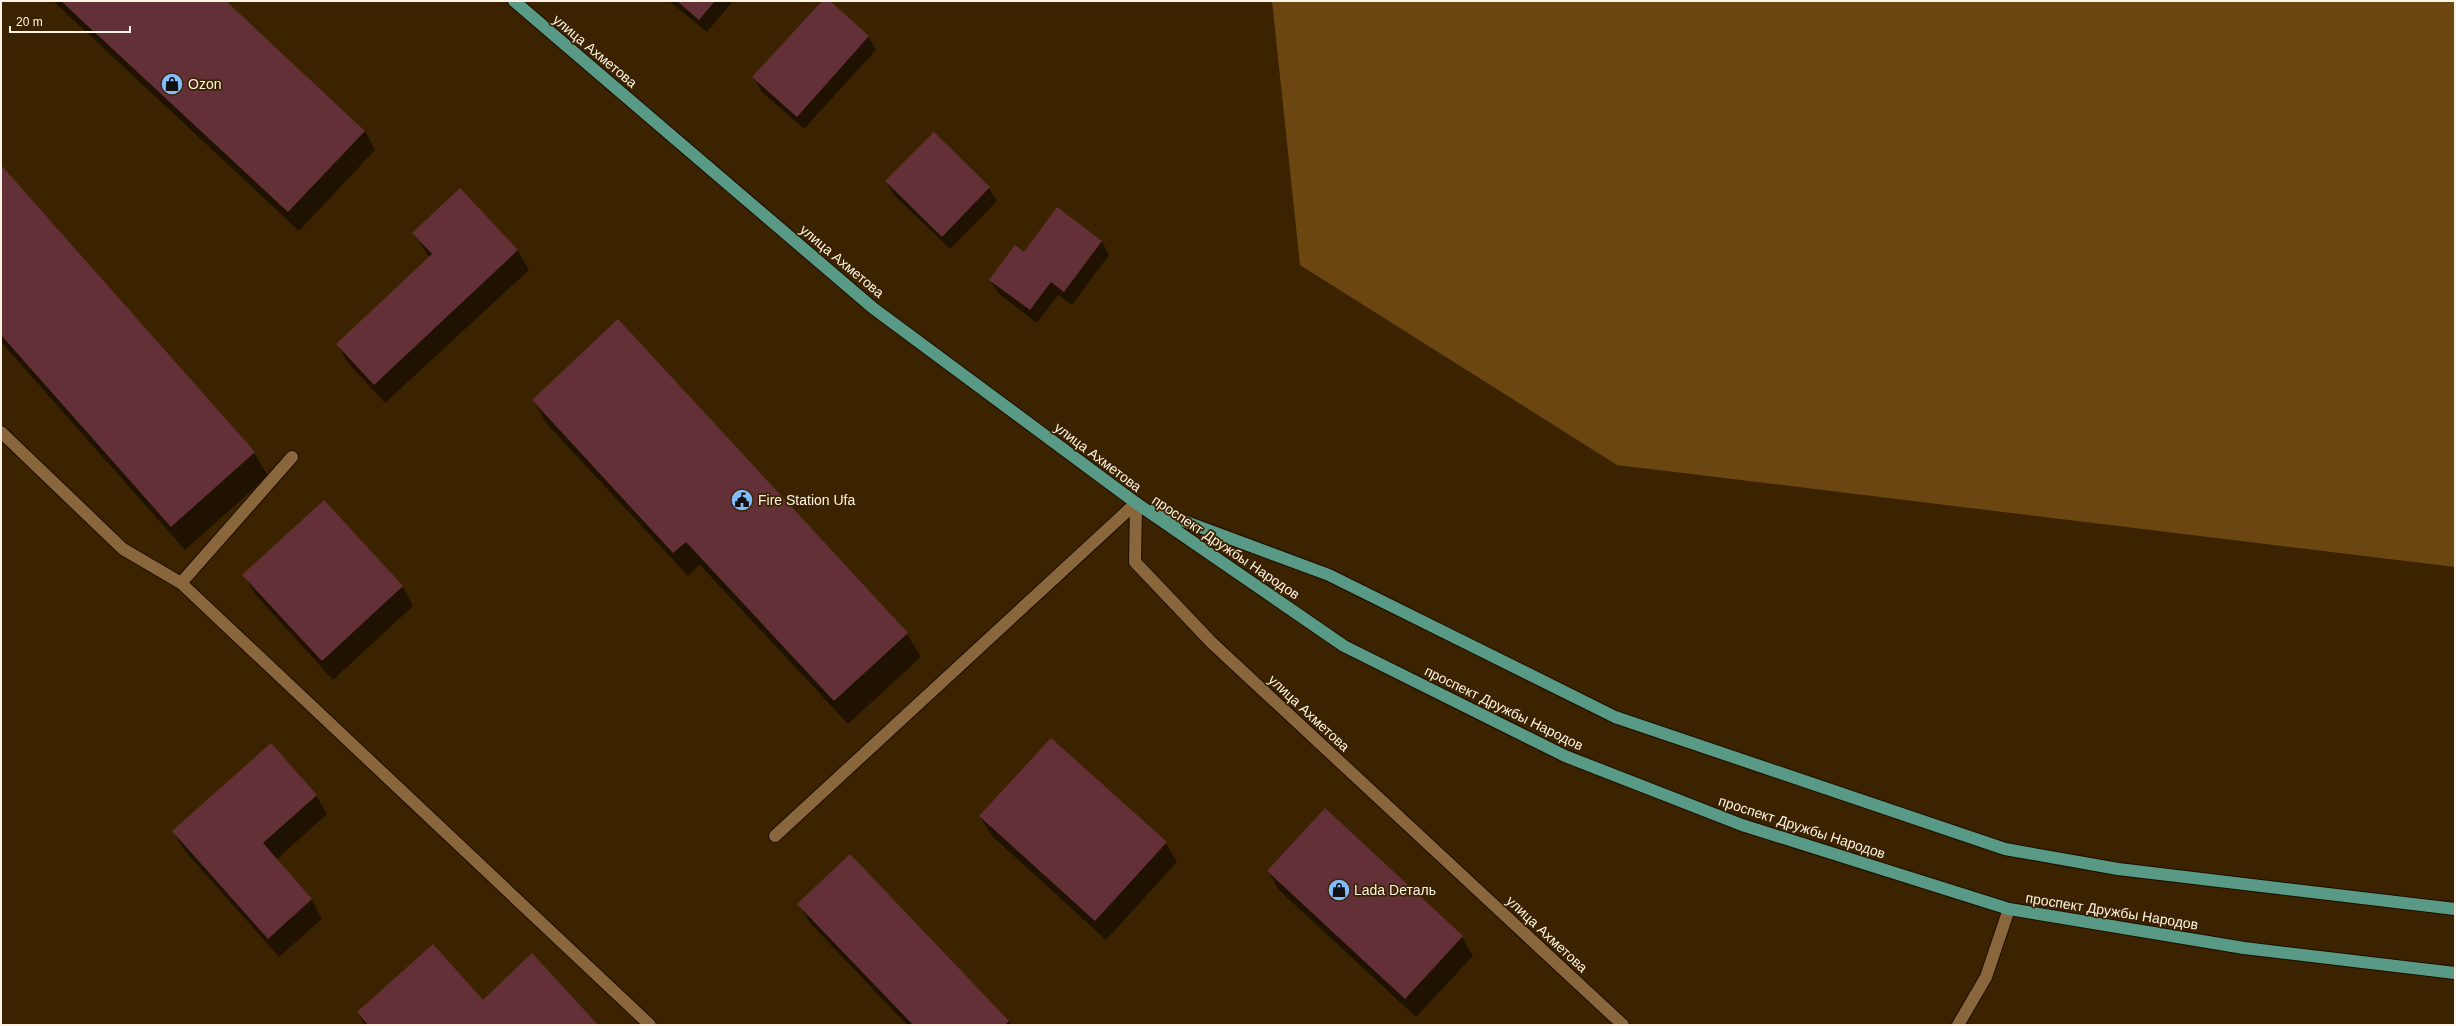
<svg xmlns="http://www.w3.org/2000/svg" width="2456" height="1026" viewBox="0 0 2456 1026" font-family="Arial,sans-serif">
<rect width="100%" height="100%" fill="#3b2300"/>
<path fill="#6b4610" d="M1272,1H2455V567L1617,465L1300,265Z"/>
<path fill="#0007" d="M53,1H225L365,131L375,150L299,231Z
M669,1H733L707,32Z
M823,1H829L868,36L876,50L804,129L761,91L754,77Z
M934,134L989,188L997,201L950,249L894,195L886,182Z
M1,167L254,453L268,476L185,550L1,342Z
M460,189L518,251L529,270L385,403L348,363L337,344L430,258L413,233Z
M1057,209L1102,242L1109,255L1072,305L1058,295L1037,323L998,293L990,280L1024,253Z
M618,321L907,634L921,657L848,724L700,565L688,576L547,424L533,400Z
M323,501L403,587L413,606L333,680L255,594L244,575Z
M316,795L327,814L276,860L312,900L322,919L279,957L184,850L173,831Z
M1325,810L1462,937L1473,956L1416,1017L1279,890L1268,871Z
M980,816L1166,843L1177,862L1106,940L991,835Z
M799,904L1009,1021L1011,1025H907L810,923Z
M482,1001L596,1025H365L358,1013Z"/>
<path fill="#633038" d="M61,1H226L365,131L288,212Z
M677,1H715L699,20Z
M822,1H830L869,36L797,117L752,77Z
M934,132L990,187L942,237L885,181Z
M1,165L255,452L171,527L1,335Z
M460,188L518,250L374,385L336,344L432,254L412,233Z
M1057,207L1102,241L1064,292L1051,282L1030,310L989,280L1015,245L1024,252Z
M618,319L908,633L834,701L686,542L673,553L532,400Z
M324,500L403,586L322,661L242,575Z
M1051,738L1167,842L1095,921L979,816Z
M271,743L317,795L263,843L312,899L268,939L172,831Z
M1325,808L1463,936L1405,999L1267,871Z
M850,854L1009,1021L1005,1025H913L797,904Z
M433,944L483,1000L532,953L598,1025H368L357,1012Z"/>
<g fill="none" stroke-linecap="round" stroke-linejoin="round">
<g stroke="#1d0d00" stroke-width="14">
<path id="minor" d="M1,432L123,549L181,583L292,457
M1136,503L1135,562L1212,643L1623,1025
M181,583L650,1025
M775,836L1136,503
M1958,1025L1986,977L2009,909"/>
</g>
<g stroke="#1d0d00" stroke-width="14">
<path id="major" d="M514,1L873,308L1136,503L1344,646L1565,756L1742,825L2009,909L2244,948L2455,973
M1154,510L1329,575L1615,717L2005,849L2118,869L2455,909"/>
</g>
<use href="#minor" stroke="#89663b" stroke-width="12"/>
<use href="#major" stroke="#599a86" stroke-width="12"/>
</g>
<defs>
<g id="shop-disc" transform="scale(1.15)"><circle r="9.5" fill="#83bcfb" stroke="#3b2300"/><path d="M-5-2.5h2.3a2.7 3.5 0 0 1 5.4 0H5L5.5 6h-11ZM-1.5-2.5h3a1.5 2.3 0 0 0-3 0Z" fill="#111"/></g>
<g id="civic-disc" transform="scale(1.15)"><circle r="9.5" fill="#83bcfb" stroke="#3b2300"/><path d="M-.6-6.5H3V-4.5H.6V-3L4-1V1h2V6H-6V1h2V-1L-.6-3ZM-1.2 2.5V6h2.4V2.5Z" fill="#111"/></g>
</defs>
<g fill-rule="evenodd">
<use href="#shop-disc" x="172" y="84"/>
<use href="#civic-disc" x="742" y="500"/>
<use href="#shop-disc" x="1339" y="890"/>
</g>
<g text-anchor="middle" stroke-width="3.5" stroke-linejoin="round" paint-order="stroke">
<g font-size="14" fill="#fff3e5" stroke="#3b2300">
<text transform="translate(595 51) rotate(40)" y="5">улица Ахметова</text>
<text transform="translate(842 261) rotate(40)" y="5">улица Ахметова</text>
<text transform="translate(1098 457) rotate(37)" y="5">улица Ахметова</text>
<text transform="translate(1226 547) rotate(34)" y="5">проспект Дружбы Народов</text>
<text transform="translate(1504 708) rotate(26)" y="5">проспект Дружбы Народов</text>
<text transform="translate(1309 713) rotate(43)" y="5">улица Ахметова</text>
<text transform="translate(1802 827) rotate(18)" y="5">проспект Дружбы Народов</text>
<text transform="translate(2112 911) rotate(9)" y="5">проспект Дружбы Народов</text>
<text transform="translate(1547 934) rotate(43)" y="5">улица Ахметова</text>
</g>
<g font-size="14" fill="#fff3e5" stroke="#3b2300" text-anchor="start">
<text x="188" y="89">Ozon</text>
<text x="758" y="505">Fire Station Ufa</text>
<text x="1354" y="895">Lada Dеталь</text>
</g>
</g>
<rect width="2456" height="1026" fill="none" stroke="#fff3e5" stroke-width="4"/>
<path d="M10 26v6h120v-6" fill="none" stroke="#fff3e5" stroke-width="2"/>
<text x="16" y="26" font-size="12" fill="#fff3e5" stroke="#3b2300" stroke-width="3" paint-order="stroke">20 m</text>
</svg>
